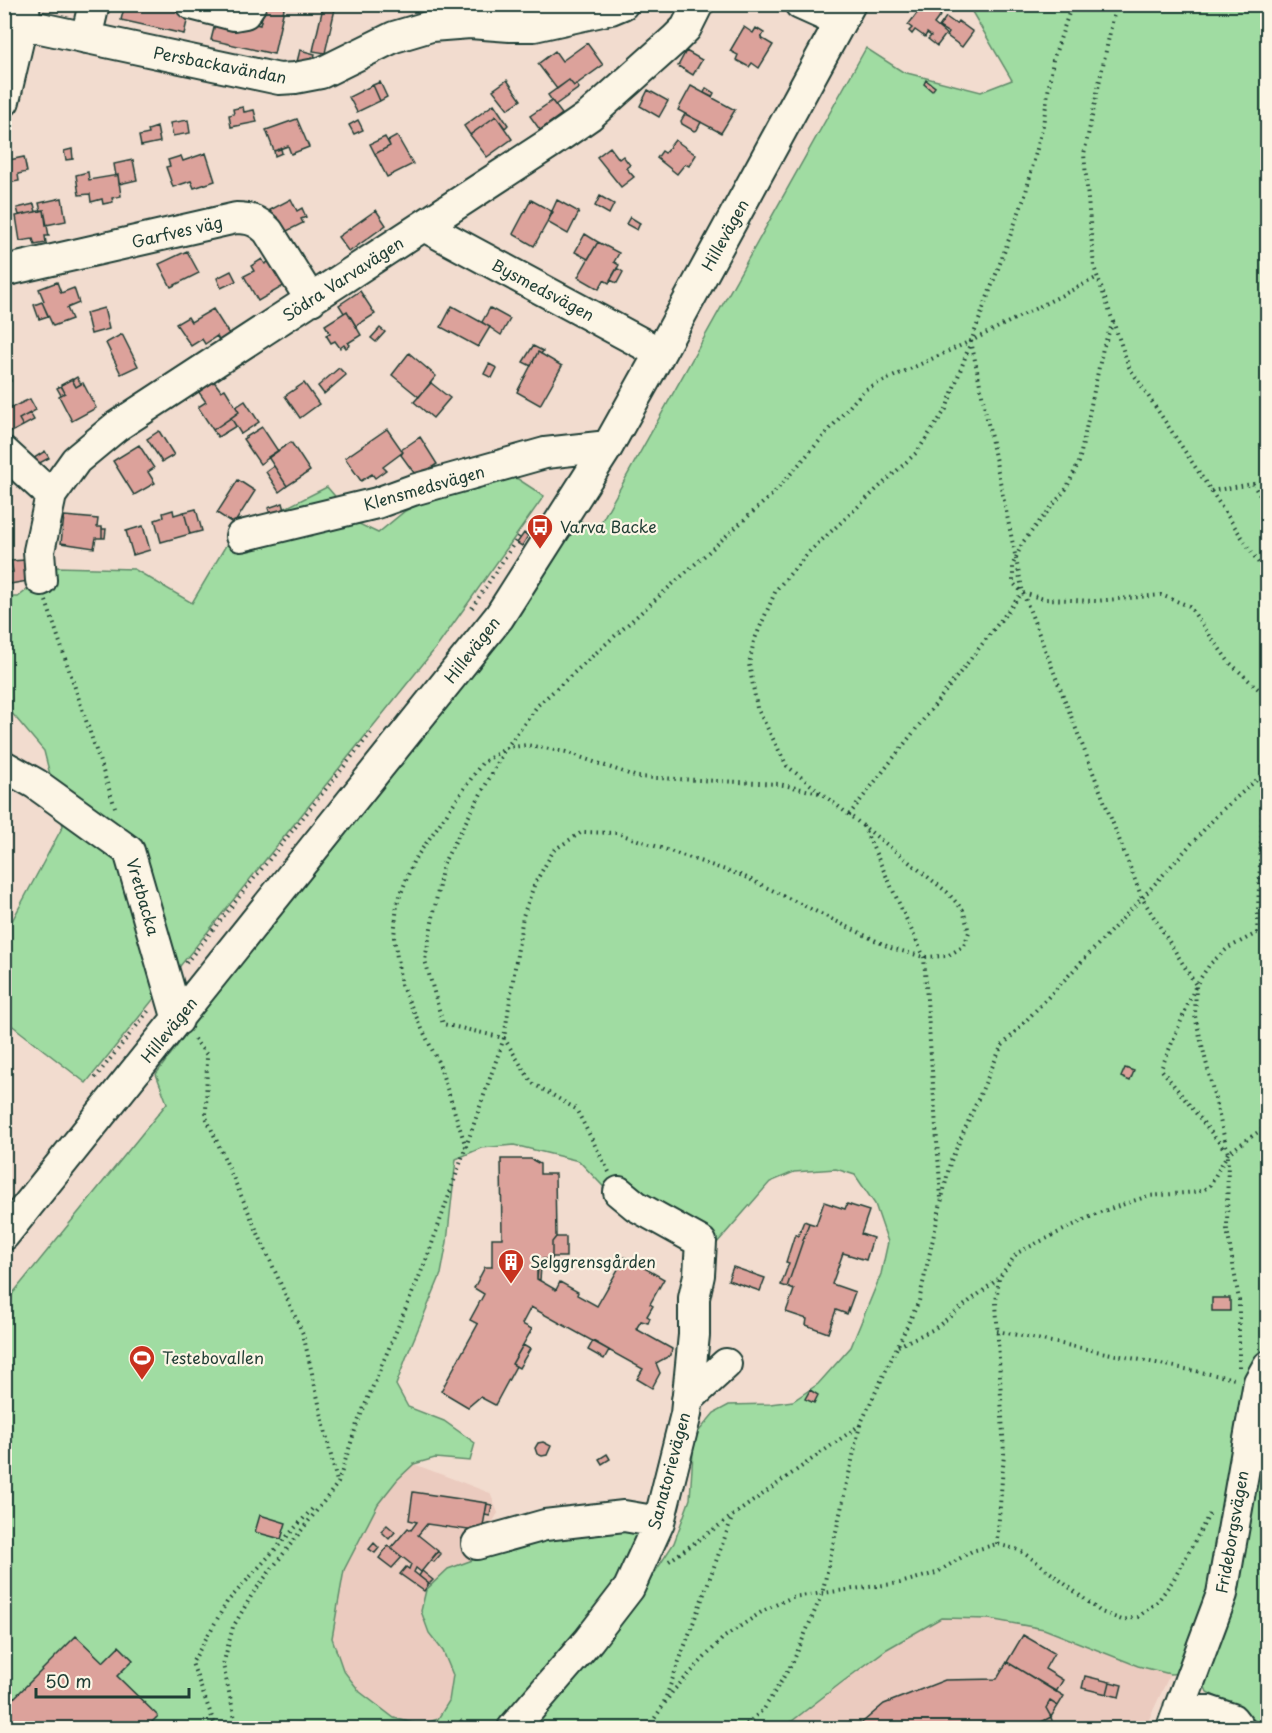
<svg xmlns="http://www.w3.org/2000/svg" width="1272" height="1733" viewBox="0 0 1272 1733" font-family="'Playpen Sans',sans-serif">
<rect width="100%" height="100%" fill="#f2dccf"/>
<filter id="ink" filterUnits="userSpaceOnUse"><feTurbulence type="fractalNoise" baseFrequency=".0167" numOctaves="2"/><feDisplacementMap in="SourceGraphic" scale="12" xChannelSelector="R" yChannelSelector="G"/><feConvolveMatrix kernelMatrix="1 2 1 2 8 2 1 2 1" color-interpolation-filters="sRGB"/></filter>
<g filter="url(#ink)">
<path fill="#ebcbbf" d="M414,1464L490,1493L498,1513L470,1560L511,1546L498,1728H405L360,1692L343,1670L332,1636L344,1570L378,1504L397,1480Z
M941,1618L989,1619L1044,1629L1138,1666L1170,1674L1145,1728H783L841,1683L887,1649Z"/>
<path fill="#a0dca2" stroke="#608c6b" stroke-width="1.5" d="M968,5H1267V1346L1251,1379L1213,1601L1184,1673L1170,1674L1138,1666L1044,1629L989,1619L941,1618L887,1649L841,1683L783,1728H534L532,1725L598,1655L635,1603L674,1543L690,1499L694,1437L714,1413L729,1405L770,1404L793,1401L818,1384L851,1347L881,1274L888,1242L875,1204L855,1175L836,1169L794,1172L770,1182L716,1244L620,1204L579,1161L514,1145L481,1148L456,1159L447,1242L441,1274L406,1358L396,1385L408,1407L444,1421L475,1443L470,1461L435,1458L414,1464L397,1480L378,1504L344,1570L332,1638L343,1670L360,1692L394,1718L420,1725L438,1719L449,1701L453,1675L443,1651L429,1633L421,1611L426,1590L448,1569L511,1546L568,1532L637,1528L635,1556L510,1718L498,1728H5V1303L167,1103L156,1074L227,979L522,606L556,557L577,518L595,533L866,48L903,72L981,92L1012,80Z
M495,474L518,479L544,496L439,644L86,1083L5,1020V934L63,826L44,751L5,705L4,597H18L56,567L134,569L192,603L232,535L327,487L359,524L378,533L405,511L461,481Z
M1267,1408V1728H1257V1722L1243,1711L1207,1692L1201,1677Z"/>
<path fill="#dca29b" stroke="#1f3d34" stroke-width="1.5" d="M125,4H168L190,9L184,34L121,20Z
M265,4H285L274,54L211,40L217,16L260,25Z
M901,4H914L909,11Z
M924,4H939L945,9L934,24L946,34L937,46L928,39L931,36L927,33L925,37L915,30L912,34L909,31L912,28L908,25Z
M323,7L335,9L325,53L313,51Z
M946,17L956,24L958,21L973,32L962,47L947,36L949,33L939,27Z
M744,27L753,33L756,28L764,33L761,38L773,45L759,68L752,63L749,67L736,60L738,55L730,51Z
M587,43L603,65L574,86L569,80L557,89L538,64L555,51L562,61Z
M300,50L315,54L312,65L297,62Z
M686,51L702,60L693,75L678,66Z
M507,80L521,100L508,109L493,90Z
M569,80L574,86L576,84L579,88L555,105L548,95Z
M926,80L935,87L932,91L924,84Z
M380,82L387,97L380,101L373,85Z
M373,85L380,101L357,112L349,97Z
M691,86L735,110L721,133L678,110Z
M706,88L714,93L712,97L704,93Z
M648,90L668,101L659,117L640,106Z
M552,101L562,114L540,130L530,116Z
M494,104L508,125L505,128L496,116L470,135L464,126Z
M243,107L244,112L254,110L257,122L231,127L229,115L234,114L233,109Z
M685,114L701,122L697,130L694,131L682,124L681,121Z
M496,116L512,139L487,157L470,135Z
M297,119L309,147L291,154L288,146L274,151L266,130Z
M188,120L190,133L173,136L170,123Z
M358,120L363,130L354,134L349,125Z
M157,127L160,142L141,146L139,136L149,134L148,130Z
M397,136L413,164L387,177L375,154L390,146L388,141Z
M385,137L390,146L375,154L370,144Z
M675,140L696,155L689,166L685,164L677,174L657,158L662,151L665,153Z
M610,147L619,159L623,156L630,165L626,168L634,177L621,187L597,157Z
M72,149L73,159L66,160L64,151Z
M281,149L282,153L275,156L274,151Z
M206,153L215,181L194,188L191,181L173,187L166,167L170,166L168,160L181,156L183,161Z
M24,157L27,172L18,174L19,181L8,183L7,177H4V161Z
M133,160L137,180L119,184L118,175L116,176L114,164Z
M88,172L89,180L118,175L121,196L112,198L113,202L103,204L102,199L91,202L90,194L79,195L76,175Z
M600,196L614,204L609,214L595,206Z
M62,198L66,221L46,225L44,210L41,211L39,203Z
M291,199L297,211L302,208L306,217L301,219L303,223L281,234L270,210Z
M531,200L553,212L534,246L513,234Z
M557,200L579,212L568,234L547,222Z
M34,204L36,212L19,215L17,208Z
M44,210L49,236H45L46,243L35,245L33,239L20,241L16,216Z
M376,210L386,225L349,252L338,237Z
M630,217L640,223L637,230L626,224Z
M585,234L598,242L588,259L575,252Z
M598,242L619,253L614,262L619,265L609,283L604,280L599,289L578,277Z
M187,251L199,273L171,287L159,264Z
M278,256L292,281L258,301L244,276L254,271L251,266L262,259L265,264Z
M617,268L623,272L617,283L610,280Z
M231,271L236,281L221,288L217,278Z
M57,282L61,293L74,288L79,303L67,308L72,319L53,326L42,302L44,301L39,289Z
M360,291L375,314L356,326L347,311L344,313L339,305Z
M42,302L48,316L39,319L34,305Z
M452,306L490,327L478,347L441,327Z
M104,308L109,329L91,334L86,313Z
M490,308L510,319L501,335L482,322Z
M213,309L229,334L219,341L217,336L205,344L202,339L191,346L176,324L188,317L191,322Z
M347,311L361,335L348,343L350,345L346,348L344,345L340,348L335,341L331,343L326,335L330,333L325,325Z
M380,328L385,332L376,342L371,338Z
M122,334L138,366L121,374L106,343Z
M533,346L543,351L541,354L538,352L531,366L523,362Z
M538,352L562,366L540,405L517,392Z
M409,353L436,376L419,397L392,375Z
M5,362L11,381L4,383V363Z
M489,364L497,368L492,378L484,374Z
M339,368L346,375L324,394L318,386Z
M77,377L81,384L76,387L72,380Z
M72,379L76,387L83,383L96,408L72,421L59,396L65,393L61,385Z
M213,380L221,391L225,389L239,412L213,430L198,407L206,402L198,391Z
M304,383L319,404L300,418L285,396Z
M431,383L450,398L433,418L414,402Z
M61,386L65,393L61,395L57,388Z
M30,399L36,410L19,419L23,426L4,436V411Z
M245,401L259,422L241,434L231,418L239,412L236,407Z
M30,413L34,420L23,426L19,419Z
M231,418L236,426L218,437L213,430Z
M262,427L278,451L260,464L243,439Z
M387,429L403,452L383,467L386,470L375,478L372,474L361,481L345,458Z
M159,431L174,455L162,462L147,439Z
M420,437L437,464L417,477L401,455L403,452L401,450Z
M291,442L310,471L287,486L268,457Z
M139,445L154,468L148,472L155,483L134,495L113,461Z
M45,451L49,458L34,466L31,460Z
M274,466L287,486L279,492L266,472Z
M238,480L255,491L234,524L217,513Z
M283,503L287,517L273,522L268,508Z
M196,509L202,531L190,534L184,512Z
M173,510L174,515L184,512L190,534L161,542L155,520L164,517L163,513Z
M64,516L98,519L97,527H102V538H96L94,548L61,543Z
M143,526L150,550L133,555L126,531Z
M102,529H106L105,538H102Z
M524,533L528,536L522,546L517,543Z
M25,560L28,581L4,585V573L13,572L11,561Z
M1125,1068L1134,1071L1130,1081L1121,1077Z
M501,1159H531L540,1164V1174H555L556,1237L552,1242V1259H539L537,1279L556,1290L560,1282L578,1292L577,1295L597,1306L625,1257L664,1279L650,1304L653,1306L647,1316L650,1318L648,1323L641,1321L636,1329L672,1349L671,1355L656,1363L660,1373L652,1388L637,1379L643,1369L531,1307L522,1324L532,1329L512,1364L516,1366L495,1405L480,1397L468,1407L441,1391L478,1324L470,1320L484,1294L474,1288L485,1267H492V1238H502Z
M824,1202L845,1209L847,1204L869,1211L861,1234L873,1238L866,1260L843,1253L832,1284L855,1292L847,1314L836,1310L828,1333L806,1325L807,1319L786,1312L794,1290L787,1287L809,1223L816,1225Z
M804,1221L809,1223L787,1287L781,1285L789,1263L786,1262L795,1234L798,1236Z
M556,1237H566V1257H552V1242Z
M541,1267L540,1280L537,1279V1268Z
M733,1267L765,1278L760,1291L728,1280Z
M1212,1298H1230V1311H1212Z
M593,1341L609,1350L604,1359L588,1350Z
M523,1345L530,1349L519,1368L512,1364Z
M810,1390L818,1395L814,1403L805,1399Z
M543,1442L551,1446L547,1455L542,1456L537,1454L535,1448L538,1443Z
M607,1454L610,1459L602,1464L599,1459Z
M413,1492L487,1503L482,1532L427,1524L418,1535L438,1551L421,1572L416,1568L414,1572L429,1584L424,1591L400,1574L406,1567L409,1569L411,1564L391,1548L408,1528L411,1530L417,1522L409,1520Z
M487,1504L492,1505L490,1516L485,1515Z
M260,1515L286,1523L281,1539L255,1532Z
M387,1525L395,1532L389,1539L381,1531Z
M374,1543L379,1548L375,1553L369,1549Z
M388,1546L402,1557L392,1568L379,1558Z
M438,1552L441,1554L434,1562L431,1560Z
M422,1571L433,1580L429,1584L419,1576Z
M1023,1635L1054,1653L1045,1669L1063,1680L1056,1692L1007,1662Z
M76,1636L103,1662L119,1646L133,1660L117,1676L158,1716L146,1728H4V1708Z
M1007,1662L1064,1696L1058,1706L1050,1701L1046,1708L1051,1717L1030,1728H999L989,1723L959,1724L960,1728H949L948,1726L942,1728L857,1727L884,1704L945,1680L997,1679Z
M1085,1676L1110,1682L1107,1694L1082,1688Z
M1110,1682L1122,1685L1119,1697L1107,1694Z
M1050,1701L1058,1706L1051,1717L1046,1708Z
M1051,1717L1054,1728H1030Z
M461,1720L471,1728H453Z
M977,1723H989L999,1728H978Z"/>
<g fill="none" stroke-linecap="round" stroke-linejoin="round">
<g stroke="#1f3d34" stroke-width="34">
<path id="minor" d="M191,4L234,15L245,13L251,4
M800,4L840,22
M22,24L279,79L295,78L321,73L394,37L431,26L470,23L510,26H534L611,9L623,4
M86,38L94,4
M4,101L22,24L25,4
M424,226L660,353
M4,271L236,218C250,218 258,221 268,231L311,300
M4,452L51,495
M241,536L377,503L413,490L545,453L608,446
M41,580L39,551L51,495L76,460L117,426L550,143L589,116L674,40L686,28L698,4
M4,766L36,784L129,851L178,1020
M4,1235L499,617L608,446L660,353L850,4
M687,1400L726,1364
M477,1544L545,1525L624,1516L659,1522
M1179,1708L1208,1711L1232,1719L1239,1728
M513,1728L589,1640L629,1588L659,1522L686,1414L694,1335V1298L699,1275L701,1242L636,1206L619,1192
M1172,1728L1222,1594L1259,1382L1268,1366"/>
</g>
<path stroke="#1f3d34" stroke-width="4" stroke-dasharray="1.5 4.5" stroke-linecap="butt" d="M1116,4L1084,154L1094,267L1129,367L1268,577
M1113,322L1103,348L1079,462L1066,489L1023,542L1013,564V583L1023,593L1044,599L1096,601L1161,595L1189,606L1229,662L1268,698
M971,341L1023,593L1142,898L1196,985L1161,1069L1225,1150
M1211,491L1253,484L1268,509
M46,601L116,810
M472,608L519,536
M849,815L1022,593
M863,826L924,957L941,1198
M1257,933L1264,773
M186,963L371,733
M194,1039L207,1055L206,1117L303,1334L337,1482
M95,1078L150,1009
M466,1147L439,1064L401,985L394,937L397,904L413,862L482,763L506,748L527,745L566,752L637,777L779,784L819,793
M609,1172L576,1109L532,1083L504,1038L443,1024L425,960L443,864L504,751L538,705L773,494L864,390L975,339L1096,278
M997,1331L1235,1379
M898,1346L934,1329L998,1279
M1239,1367V1300L1227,1229L1228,1153L1195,1016L1196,985L1210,964L1228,948L1257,933L1268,931
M997,1544L1004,1454L996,1302L999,1278L1017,1253L1098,1213L1148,1196L1198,1192L1209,1187L1228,1153L1268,1125
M669,1561L860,1425L919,1301L950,1163L1001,1047L1142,898L1222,810L1268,770
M664,1702L732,1518
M216,1728L192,1663L227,1602L314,1507
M237,1728L223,1665L233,1627L253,1593L338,1483L357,1424L427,1258L504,1038L523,916L535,883L554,850L582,832L617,833L743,876L891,948L924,957L947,956L964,946L969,932L963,910L947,892L787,766L757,708L749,664L754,641L776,590L810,551L916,453L946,409L1025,196L1043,125L1053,60L1072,4
M648,1728L673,1691L723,1638L763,1611L792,1597L900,1583L936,1573L972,1551L997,1544L1019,1550L1038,1563L1101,1612L1122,1620L1138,1617L1158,1601L1174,1579L1210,1513
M742,1728L764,1709L793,1662L822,1594L860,1425"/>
<use href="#minor" stroke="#fcf5e5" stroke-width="30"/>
</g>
</g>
<defs>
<g id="bus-pin" transform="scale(1.35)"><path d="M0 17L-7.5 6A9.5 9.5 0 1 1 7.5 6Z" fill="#c8321e" stroke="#fcf5e5"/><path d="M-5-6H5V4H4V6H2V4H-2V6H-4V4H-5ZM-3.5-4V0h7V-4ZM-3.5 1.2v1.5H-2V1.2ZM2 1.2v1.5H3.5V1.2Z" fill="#fff"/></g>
<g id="building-pin" transform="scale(1.35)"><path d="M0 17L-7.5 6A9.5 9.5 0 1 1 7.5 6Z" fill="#c8321e" stroke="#fcf5e5"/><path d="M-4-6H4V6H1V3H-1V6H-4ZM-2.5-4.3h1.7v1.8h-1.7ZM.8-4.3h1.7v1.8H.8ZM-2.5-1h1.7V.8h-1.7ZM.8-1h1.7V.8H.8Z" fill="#fff"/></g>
<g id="stadium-pin" transform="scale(1.35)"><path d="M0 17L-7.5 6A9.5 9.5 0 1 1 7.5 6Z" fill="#c8321e" stroke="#fcf5e5"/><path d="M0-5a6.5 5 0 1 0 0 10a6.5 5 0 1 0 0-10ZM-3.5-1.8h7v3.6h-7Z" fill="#fff"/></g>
</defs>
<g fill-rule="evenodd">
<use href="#bus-pin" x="540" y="527"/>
<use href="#building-pin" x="511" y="1262"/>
<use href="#stadium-pin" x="142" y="1358"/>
</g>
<g text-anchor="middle" stroke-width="4.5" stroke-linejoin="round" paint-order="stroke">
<g font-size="16" fill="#1f3d34" stroke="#fcf5e5">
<text transform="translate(220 65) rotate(11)" y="6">Persbackavändan</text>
<text transform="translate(177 232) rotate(-13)" y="6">Garfves väg</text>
<text transform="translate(725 235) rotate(-61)" y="6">Hillevägen</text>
<text transform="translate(343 279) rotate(-33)" y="6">Södra Varvavägen</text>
<text transform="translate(543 290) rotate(28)" y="6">Bysmedsvägen</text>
<text transform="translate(424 488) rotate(-16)" y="6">Klensmedsvägen</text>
<text transform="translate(472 650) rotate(-52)" y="6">Hillevägen</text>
<text transform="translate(143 897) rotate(74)" y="6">Vretbacka</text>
<text transform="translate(169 1030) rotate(-51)" y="6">Hillevägen</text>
<text transform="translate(669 1471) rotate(-75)" y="6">Sanatorievägen</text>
<text transform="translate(1232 1532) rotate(-80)" y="6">Frideborgsvägen</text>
</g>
<g font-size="16" fill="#1f3d34" stroke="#fcf5e5" text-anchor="start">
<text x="560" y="533">Varva Backe</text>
<text x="530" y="1268">Selggrensgården</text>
<text x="162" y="1364">Testebovallen</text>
</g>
</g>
<rect width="1272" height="1733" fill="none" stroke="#fcf5e5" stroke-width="24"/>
<rect x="12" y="12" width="1248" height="1709" fill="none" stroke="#1f3d34" stroke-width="2" filter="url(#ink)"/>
<path d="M36 1688v9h153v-9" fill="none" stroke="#1f3d34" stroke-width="3"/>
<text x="45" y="1688" font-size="18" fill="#1f3d34" stroke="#fcf5e5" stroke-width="4.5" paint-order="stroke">50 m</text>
</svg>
